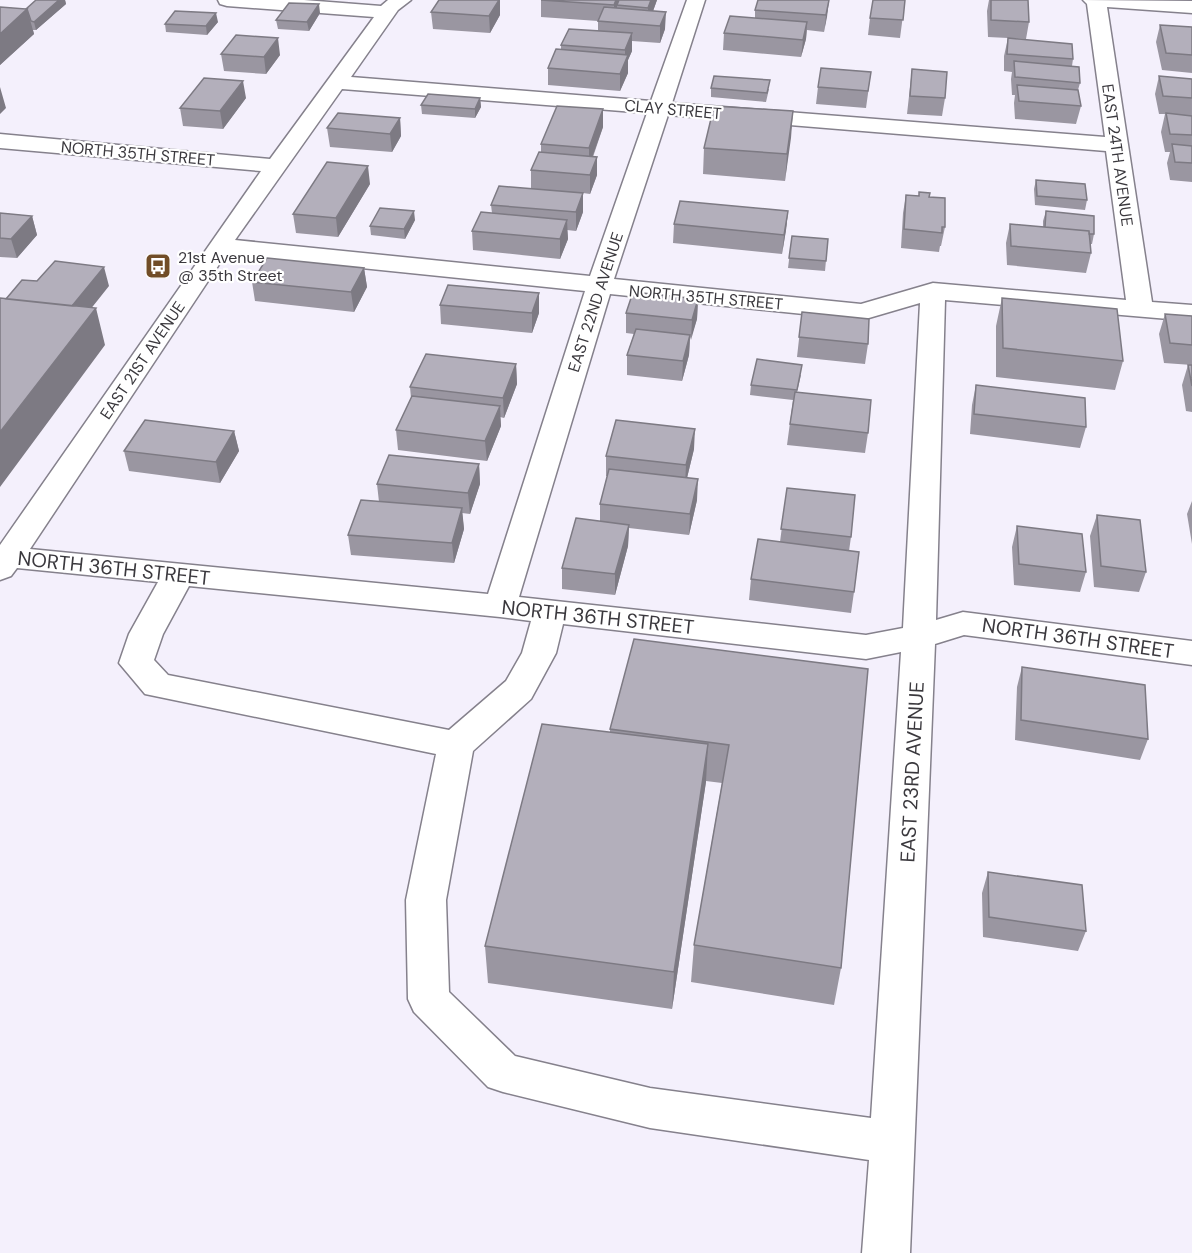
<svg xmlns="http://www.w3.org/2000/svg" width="1192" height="1253" viewBox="0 0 1192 1253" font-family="'DM Sans',sans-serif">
<rect width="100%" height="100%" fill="#f4f0fc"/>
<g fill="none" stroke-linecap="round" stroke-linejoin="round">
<g stroke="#85818c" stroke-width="3">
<path id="minor" d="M218,0H304L381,6L388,0H411L398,10L351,77L651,101L687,0H705L672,103L1105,137L1087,4L1083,0L1192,1V13L1107,7L1152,302L1192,305V321L945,300L936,620L963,612L1192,641V665L964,635L935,644L910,1253H862L869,1160L650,1128L503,1092L488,1087L414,1012L408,999L406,900L436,754L145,694L119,663L129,634L158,582L17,568L11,576L0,580V545L261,171L0,148V134L270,159L374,17L227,6L220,4ZM342,89L647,113L590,276L235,240ZM668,115L1106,151L1126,300L933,283L861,304L614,279ZM226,254L585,291L488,594L30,549ZM610,294L862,320L920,303L903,628L866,635L519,597ZM189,586L500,617L531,621L522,653L506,681L449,730L168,675L154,660L163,634ZM563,624L866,659L901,652L871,1118L650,1088L515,1056L449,992L446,900L473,751L531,699L556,653Z"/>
</g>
<use href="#minor" fill="#fff" fill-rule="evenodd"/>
</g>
<path fill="#9a96a1" d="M36,0H65L66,4L36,30H33L34,34L0,65V7L26,9Z
M541,0H657L653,11L665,29L660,43L632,41V51L628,60V73L620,91L548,85V68L561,50V45L598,31V21L541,17Z
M829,0L824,32L807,30L806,39L801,57L723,50L724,33L755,18V10Z
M905,0L900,38L868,35L870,18Z
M989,0H1028L1029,22L1026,39L988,37L987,11Z
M431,12L500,15L490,33L433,29Z
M320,13L309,31L278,29L276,20Z
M218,22L207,35L166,32L165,24Z
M1160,25L1192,27V73L1162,70L1156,42Z
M1008,38L1073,59L1072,66L1080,83L1078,90L1081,106L1076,124L1015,119L1014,103L1015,95H1012L1011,79L1012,72L1004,71V56Z
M221,54L280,55L266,74L224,71Z
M912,69L945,98L942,116L907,114Z
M871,72L866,108L816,104L818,87Z
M1159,76L1192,79V182L1170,180L1167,163L1170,152H1165L1161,132L1165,114H1159L1155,94Z
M711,88L769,89L766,102L711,97Z
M246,98L223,129L183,126L180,108Z
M480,98L481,107L475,118L422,114L421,105Z
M603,109V127L593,157H597V175L590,194L583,193V212L576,231L567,230L568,239L560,259L473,250L472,231L492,213L491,205L531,189V170L541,152V144Z
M793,111L785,181L703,174L704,148Z
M400,118L401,136L392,152L330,147L327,128Z
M1036,180L1087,200L1085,210L1035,205L1034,189Z
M370,184L338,237L296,233L293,214Z
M906,195L929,197L945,227L941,246H940L939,252L901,248L903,213Z
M788,211L786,230L782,254L673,243L674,224Z
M1046,211L1094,234L1092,244H1090L1091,253L1086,273L1007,265L1006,243L1010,224L1043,227V221Z
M0,213L32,216L37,235L17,258L0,257Z
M415,220L405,239L371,235L370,226Z
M792,236L828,239L825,271L788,268Z
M364,268L367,287L354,312L255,301L252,282Z
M539,293V313L532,333L441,324L440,305Z
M1002,298L1123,361L1115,390L996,377V326Z
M698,299L697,319L690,340L689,355L682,381L627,375V355L634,334L626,333V313Z
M802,312L868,344L865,364L797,357Z
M1165,314L1192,316V365L1164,363L1159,334Z
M516,364L517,384L504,418L500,417L501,426L487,461L398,450L396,430L411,398L410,387Z
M1188,365H1192V412L1186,411L1182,385Z
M801,375L797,392L868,433L865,453L787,445L793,400L750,395L751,385Z
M976,385L1086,427L1080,448L970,434L972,405Z
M234,431L239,451L220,483L129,471L124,451Z
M694,449L687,478L697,500L689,535L629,528L628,546L615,595L562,589V568L600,521V504L607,476H606V456Z
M479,464L480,484L470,514L462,513L464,529L454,563L351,555L348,535L379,502L377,484Z
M787,488L851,537L849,551L854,592L851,613L749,600L751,579L780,542Z
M1192,501V544L1187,514Z
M1097,515L1146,572L1139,592L1094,587L1090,536Z
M1017,526L1086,572L1080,592L1014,585L1012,547Z
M1022,667L1148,739L1140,760L1015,740L1017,687Z
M868,669L841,968L834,1005L691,982L694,945L722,783L706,781L672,1009L488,983L485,946L610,732V729Z
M988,872L1086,931L1078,951L983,937L982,893Z"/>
<path fill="#7d7a83" d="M59,0H65L66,4L36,30L34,22Z
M499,0H500V15L490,33L489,16Z
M616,0H619L617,5V14L614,22V5Z
M651,0H657L648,25V8Z
M829,0L827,17L824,32L826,15Z
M319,4L320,13L309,31L307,22Z
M27,9L34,34L0,65V34Z
M666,12L665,29L660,43V26Z
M216,13L218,22L207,35L206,26Z
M807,22L806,39L801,57L803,40Z
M632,33V51L628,60V73L620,91V74L625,62V50Z
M278,38L280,55L266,74L264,57Z
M243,81L246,98L223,129L220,111Z
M0,87L6,108L0,114Z
M480,98L481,107L475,118V109Z
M603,109V127L589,166V148Z
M793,111L791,138L785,181L787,154Z
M400,118L401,136L392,152L390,134Z
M597,157V175L590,194V175Z
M368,166L370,184L338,237L336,218Z
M583,193V212L576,231V212Z
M414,211L415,220L405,239L404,229Z
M788,211L786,230L782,254L784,235Z
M32,216L37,235L17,258L11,239Z
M567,220L568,239L560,259V239Z
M104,267L109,286L74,330L68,310Z
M364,268L367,287L354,312L351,292Z
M539,293V313L532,333V313Z
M698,299L697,319L691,340L692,320Z
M96,308L105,345L0,487V432Z
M690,335L689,355L682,381L683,361Z
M516,364L517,384L504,418L503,398Z
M500,406L501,426L487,461L485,441Z
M695,429L694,449L685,486L686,465Z
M234,431L239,451L220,483L216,462Z
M479,464L480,484L470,514L468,493Z
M698,479L697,500L689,535L690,514Z
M462,508L464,529L454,563L452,543Z
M629,525L628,546L615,595V574Z
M708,744L706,782L672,1009L674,972Z"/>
<path fill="#b3afbb" stroke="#7d7a83" stroke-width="1.5" d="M36,0H59L34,22L31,21L27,9H26Z
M439,0H499L489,16L431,12Z
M541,0H616L614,5Z
M619,0H651L648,8L617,5Z
M758,0H829L826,15L755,10Z
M873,0H905L903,20L870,18Z
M991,0H1028L1029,22L991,20Z
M289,3L319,4L307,22L276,20Z
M0,7L27,9L0,34Z
M604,7L666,12L660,26L598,21Z
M175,11L216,13L206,26L165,24Z
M730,16L807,22L803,40L724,33Z
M1160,25L1192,27V55L1166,53Z
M569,29L632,33L625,50L561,45Z
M236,35L278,38L264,57L221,54Z
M1008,38L1072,44L1073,59L1007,54Z
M556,49L628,55L620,74L548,68Z
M1014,61L1079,67L1080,83L1015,77Z
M821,68L871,72L868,91L818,87Z
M912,69L947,72L945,98L910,96Z
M714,76L770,80L767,93L711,88Z
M1159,76L1192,79V98L1163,96Z
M204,78L243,81L220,111L180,108Z
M1017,85L1078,90L1081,106L1019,101Z
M428,94L480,98L475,109L421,105Z
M557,106L603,109L589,148L541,144Z
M714,106L793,111L787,154L704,148Z
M338,113L400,118L390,134L327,128Z
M1166,113L1192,116V135L1170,134Z
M1172,144L1192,146V163L1175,162Z
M539,152L597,157L590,175L531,170Z
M327,162L368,166L336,218L293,214Z
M1036,180L1085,184L1087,200L1037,196Z
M499,186L583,193L576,212L491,205Z
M919,192L930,193L929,197L945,198V227H942V233L904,229L906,195L919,196Z
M680,201L788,211L784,235L674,224Z
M380,208L414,211L404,229L370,226Z
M1046,211L1094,216V234H1089V231L1045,227Z
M481,212L567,220L560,239L472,231Z
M0,213L32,216L11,239L0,238Z
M1010,224L1089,231L1091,253L1011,246Z
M792,236L828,239L826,261L789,258Z
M267,258L364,268L351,292L252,282Z
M55,261L104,267L72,306L6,299L22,280L37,281Z
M448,285L539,293L532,313L440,305Z
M633,292L698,299L692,320L626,313Z
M0,298L96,308L0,432Z
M1002,298L1117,309L1123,361L1003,348Z
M802,312L869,319L868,344L799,337Z
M1165,314L1192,316V345L1170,343Z
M636,329L690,335L683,361L627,355Z
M426,354L516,364L503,398L410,387Z
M757,359L802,365L797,390L751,385Z
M1188,365H1192V386Z
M976,385L1085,398L1086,427L974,414Z
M795,392L871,400L868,433L790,424Z
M412,396L500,406L485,441L396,430Z
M145,420L234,431L216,462L124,451Z
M616,420L695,429L686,465L606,456Z
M389,455L479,464L468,493L377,484Z
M609,469L698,479L690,514L600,504Z
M787,488L855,495L851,537L781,529Z
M361,500L462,508L452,543L348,535Z
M1097,515L1140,520L1146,572L1101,566Z
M576,518L629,525L615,574L562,568Z
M1017,526L1082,534L1086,572L1019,564Z
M758,539L859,552L854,592L751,579Z
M634,639L868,669L841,968L694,945L729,745L610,729Z
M1022,667L1145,685L1148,739L1021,720Z
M542,724L708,744L674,972L485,946Z
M988,872L1082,885L1086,931L989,917Z"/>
<defs>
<g id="bus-square" transform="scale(1.35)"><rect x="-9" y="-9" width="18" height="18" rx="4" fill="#714d27" stroke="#fff"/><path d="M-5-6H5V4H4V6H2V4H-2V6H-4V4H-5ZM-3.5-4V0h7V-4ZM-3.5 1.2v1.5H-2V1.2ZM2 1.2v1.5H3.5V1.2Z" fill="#fff"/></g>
</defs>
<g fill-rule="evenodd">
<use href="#bus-square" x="158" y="266"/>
</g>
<g text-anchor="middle" stroke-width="4.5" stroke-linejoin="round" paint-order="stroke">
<g font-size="16" fill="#3a383d" stroke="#fff">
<text transform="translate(673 109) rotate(5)" y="6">CLAY STREET</text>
<text transform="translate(138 153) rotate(5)" y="6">NORTH 35TH STREET</text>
<text transform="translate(1118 155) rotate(82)" y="6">EAST 24TH AVENUE</text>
<text transform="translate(706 297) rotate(5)" y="6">NORTH 35TH STREET</text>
<text transform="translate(595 302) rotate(-72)" y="6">EAST 22ND AVENUE</text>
<text transform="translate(142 360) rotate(-56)" y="6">EAST 21ST AVENUE</text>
</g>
<g font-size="16" fill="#3a383d" stroke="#fff" text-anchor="start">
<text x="178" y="263">21st Avenue<tspan x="178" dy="18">@ 35th Street</tspan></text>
</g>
<g font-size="20" fill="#3a383d" stroke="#fff">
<text transform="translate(114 568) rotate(6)" y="7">NORTH 36TH STREET</text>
<text transform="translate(598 617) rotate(6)" y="7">NORTH 36TH STREET</text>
<text transform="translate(1078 638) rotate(8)" y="7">NORTH 36TH STREET</text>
<text transform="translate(912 772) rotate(-87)" y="7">EAST 23RD AVENUE</text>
</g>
</g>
</svg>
